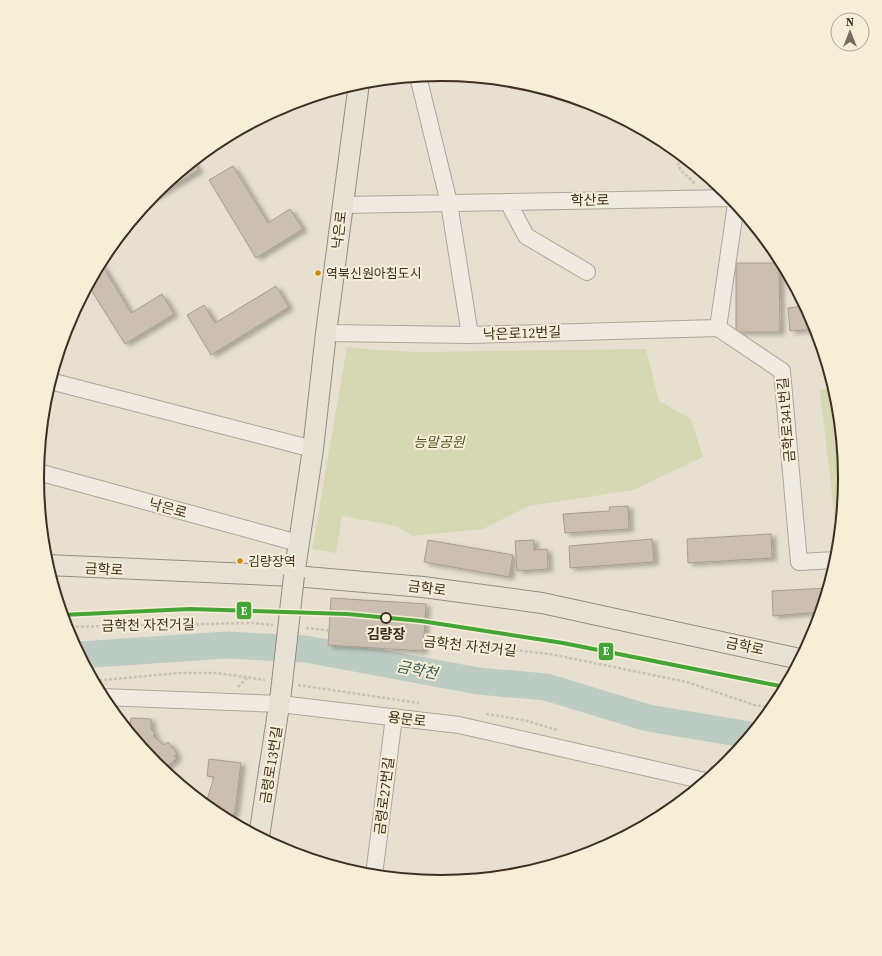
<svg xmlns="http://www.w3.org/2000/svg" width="882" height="956" viewBox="0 0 882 956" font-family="'Source Serif 4','Noto Sans KR',serif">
<defs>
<filter id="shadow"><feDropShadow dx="4.5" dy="2.5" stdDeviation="2" flood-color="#0004"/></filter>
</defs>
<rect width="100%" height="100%" fill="#e7e0d1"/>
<path fill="#d6d7b3" d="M347,347L377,350L418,352L646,349L659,401L691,419L703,457L633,490L529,506L483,529L413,536L396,526L342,516L336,553L312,549Z
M834,388L837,399L845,478L839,538H837L820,390Z"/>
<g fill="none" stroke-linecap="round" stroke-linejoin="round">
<path stroke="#bcccc2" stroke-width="27" d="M80,655L226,645L306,649L478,681L546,687L648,718L750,735"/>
</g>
<path fill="#cbbfb2" stroke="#a89c90" filter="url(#shadow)" d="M193,161L199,170L154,197L153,195L155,192Z
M233,166L268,223L290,209L303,229L256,258L209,180Z
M101,263L131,313L162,294L174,314L125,344L88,285Z
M736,263H779L780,332H736Z
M276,286L289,307L211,355L187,315L204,305L215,323Z
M805,306L816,329L790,331L788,308Z
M628,506L629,529L565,533L563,514L610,511L609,507Z
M771,534L772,558L688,563L687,539Z
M652,539L654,562L570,568L569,546Z
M428,540L513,555L509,577L424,562Z
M534,540V550L547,549L548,569L517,571L515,541Z
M828,588L820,612L773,616L772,591Z
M331,598L426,604L423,651L328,645Z
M131,718L151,719V729L155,734L153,736L164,745L168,742L177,754L174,756L177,758L163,770L155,764L127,729L130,726Z
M209,759L241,763L235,811L232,816L222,817L212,811L213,804L206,803L214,777L207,776Z"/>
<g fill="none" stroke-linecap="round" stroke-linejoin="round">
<g stroke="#ada599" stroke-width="18">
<path id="minor" d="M418,76L449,203L470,335
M508,202L526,236L587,272
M736,204L718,328L782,371L799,562L836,560
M342,205L731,198
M326,333L470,335L718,328
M50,381L313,449
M38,472L298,543
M102,697L280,704L459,725L705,781
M374,875L394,717"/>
</g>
<g stroke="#928b80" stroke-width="22">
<path id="major" d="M47,565L294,576L423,587L542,603L800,659
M294,576L313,449L326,333L359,83
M259,837L281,692"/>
</g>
<path stroke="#c8c2b9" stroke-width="2.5" stroke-dasharray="3 2" stroke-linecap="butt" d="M677,152C679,176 680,167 695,184
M66,627L252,623L273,625
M306,628L550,654L687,682L754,705L773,708
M94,681L178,673H217L265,680
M298,685L419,703
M238,687L247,678
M486,714L524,720L557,730
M711,767L721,769"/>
<use href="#minor" stroke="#efebe3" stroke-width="16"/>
<use href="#major" stroke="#e6e1d4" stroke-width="20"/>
<g stroke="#928b80" stroke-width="22" stroke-linecap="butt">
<path id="major-bridge" d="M281,692L294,576"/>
</g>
<use href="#major-bridge" stroke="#e6e1d4" stroke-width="20"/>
<g stroke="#f7eed8" stroke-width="7">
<path id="rail-1" d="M62,615L190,609L347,614L421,621L563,643L785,687"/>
</g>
<use href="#rail-1" stroke="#44a436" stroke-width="4"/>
</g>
<g fill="#c88808" stroke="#f7eed8" stroke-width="1.5">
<circle cx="318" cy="273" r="3.5"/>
<circle cx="240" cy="561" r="3.5"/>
</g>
<circle fill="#f7eed8" stroke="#3d2e20" stroke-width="2" cx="386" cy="618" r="5"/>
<g text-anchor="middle" stroke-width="4" stroke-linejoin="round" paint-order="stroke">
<g font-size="13" fill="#3d2e20" stroke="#f7eed8" text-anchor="start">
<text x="326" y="278">역북신원아침도시</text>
<text x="248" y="566">김량장역</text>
</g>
<g font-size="14" fill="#3d2e20" stroke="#f7eed8">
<text transform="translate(590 200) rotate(-1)" y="5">학산로</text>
<text transform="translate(339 230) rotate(-83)" y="5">낙은로</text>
<text transform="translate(522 333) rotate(-2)" y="5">낙은로12번길</text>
<text transform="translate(786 420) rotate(-95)" y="5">금학로341번길</text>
<text transform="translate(168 508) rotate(15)" y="5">낙은로</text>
<text transform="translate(104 569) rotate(3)" y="5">금학로</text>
<text transform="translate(427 588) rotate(7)" y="5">금학로</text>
<text transform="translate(148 625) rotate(-1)" y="5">금학천 자전거길</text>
<text transform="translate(470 646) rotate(6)" y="5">금학천 자전거길</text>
<text transform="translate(745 646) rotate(12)" y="5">금학로</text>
<text transform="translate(407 719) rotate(7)" y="5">용문로</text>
<text transform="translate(271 765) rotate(-81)" y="5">금령로13번길</text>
<text transform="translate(384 796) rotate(-83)" y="5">금령로27번길</text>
</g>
<g font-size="14" font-style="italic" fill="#4d5a26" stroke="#f7eed8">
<text x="439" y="447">능말공원</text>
</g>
<g font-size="14" font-weight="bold" fill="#3d2e20" stroke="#f7eed8">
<text x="386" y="639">김량장</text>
</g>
<g font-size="15" font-style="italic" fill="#2f5d5a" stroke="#f7eed8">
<text transform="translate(417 670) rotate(11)" y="5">금학천</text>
</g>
</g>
<path d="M0 0H882V956H0ZM44 478a397 397 0 1 1 794 0a397 397 0 1 1-794 0Z" fill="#f7eed8" fill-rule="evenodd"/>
<path fill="none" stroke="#3d2e20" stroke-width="2" d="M44 478a397 397 0 1 1 794 0a397 397 0 1 1-794 0Z"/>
<g stroke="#f7eed8" stroke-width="1.5">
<rect x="236" y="601" width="16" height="19" rx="4" fill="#44a436"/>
<rect x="598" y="642" width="16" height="19" rx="4" fill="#44a436"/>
</g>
<g font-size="11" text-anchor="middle" font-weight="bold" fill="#fff">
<text x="244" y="615">E</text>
<text x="606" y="655">E</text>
</g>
<g transform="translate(850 32)"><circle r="19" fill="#f7eed8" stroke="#ada18e"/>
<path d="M0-3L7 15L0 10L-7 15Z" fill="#786c5e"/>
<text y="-6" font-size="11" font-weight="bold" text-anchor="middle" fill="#3d2e20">N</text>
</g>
</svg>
